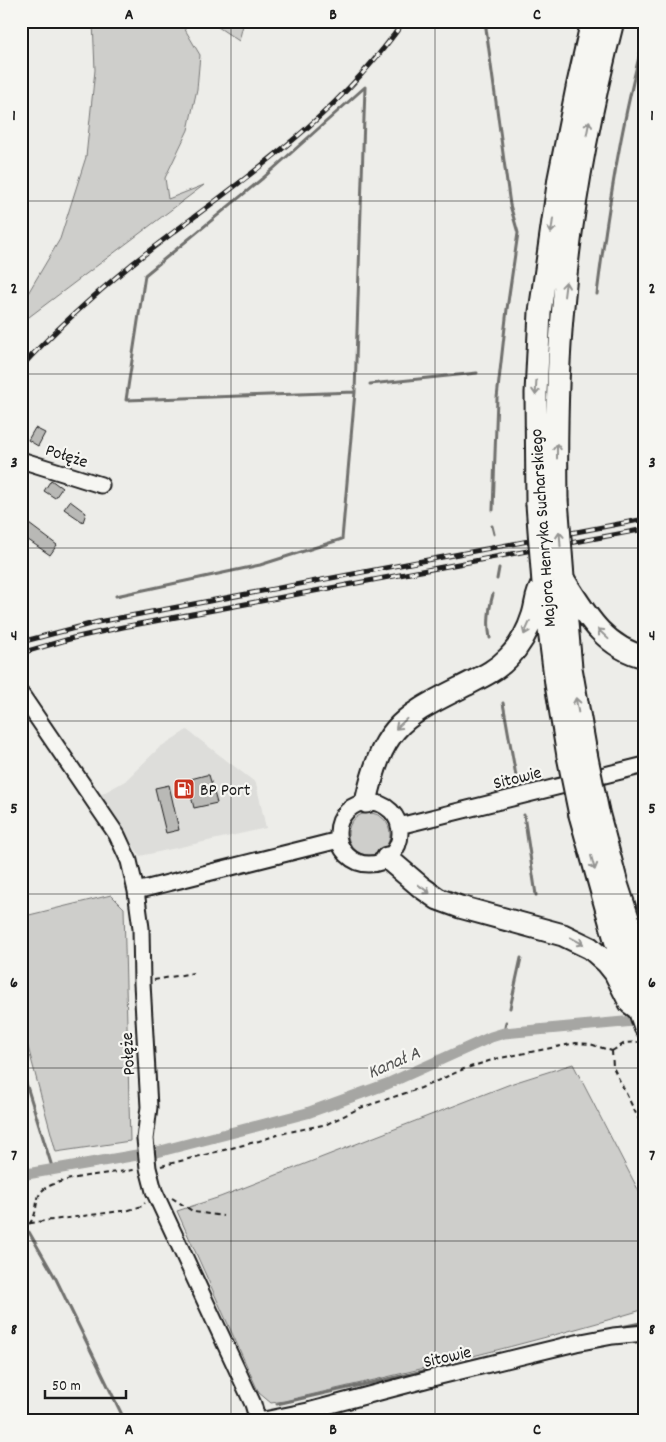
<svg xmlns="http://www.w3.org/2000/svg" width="666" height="1442" viewBox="0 0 666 1442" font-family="Dekko,sans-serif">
<rect width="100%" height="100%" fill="#edede9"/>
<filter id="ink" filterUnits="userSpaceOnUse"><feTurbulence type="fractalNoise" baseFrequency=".02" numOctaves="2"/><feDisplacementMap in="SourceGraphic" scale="10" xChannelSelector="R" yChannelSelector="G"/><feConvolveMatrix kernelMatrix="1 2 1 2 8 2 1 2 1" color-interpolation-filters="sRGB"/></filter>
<g filter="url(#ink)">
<path fill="#ddddda" d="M187,730L256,783L266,828L140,856L100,795L125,781L160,747Z"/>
<path fill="#cececb" stroke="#757574" d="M93,21H180L200,55L197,89L188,130L165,178L168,199L204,185L21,323V305L60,239L86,157L95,70Z
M209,21H244L239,41Z
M348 834a21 21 0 1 1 42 0a21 21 0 1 1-42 0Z
M111,895L124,908L130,1141L56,1152L21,1021V917Z
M573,1064L645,1203V1309C526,1345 405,1373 284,1401L271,1403L259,1393L177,1211L220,1197L513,1083Z"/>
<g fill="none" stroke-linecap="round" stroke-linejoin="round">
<path stroke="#6f6f6d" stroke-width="3" d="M485,21L510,205L518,233L507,309L497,398L493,510
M485,25L502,21
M365,87L355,392L126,400L145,275L263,178Z
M597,294C608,206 622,119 645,34
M370,384L477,373
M492,526L494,534
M497,579L499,568
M116,596L260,565L342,539L355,392
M490,638C487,623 489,608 493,594
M503,703L516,776
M524,815L536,895
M510,1008L521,958
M504,1033L506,1022
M21,1067L53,1170
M29,1232L56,1279L125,1421
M612,1329L645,1322
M277,1404L481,1358"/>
<path stroke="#a6a6a3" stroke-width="11" d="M157,1152L307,1113L387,1084L491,1037L504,1033L645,1020
M21,1175L137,1155"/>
</g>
<path fill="#b9b9b6" stroke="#1c1c1c" d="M35,428L45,433L38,446L28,440Z
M51,480L62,488L55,498L44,491Z
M70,501L86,513L83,522L64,509Z
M21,518L57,545L50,555L21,535Z
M206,775H209L217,803L194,808L187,780Z
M169,785L179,830L166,833L155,788Z"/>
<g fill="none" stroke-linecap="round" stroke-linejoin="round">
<g stroke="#1c1c1c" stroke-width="19">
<path id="minor" d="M21,460L101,485
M21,694L117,835L129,861L136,891L141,928L142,983L149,1107L145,1139L148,1168L154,1191L253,1404L258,1421
M338 833a31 31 0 1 1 62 0a31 31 0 1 1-62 0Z
M399,826L645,765
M136,891L339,840
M259,1421L308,1411L440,1376L576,1343L613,1336L645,1333"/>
</g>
<g stroke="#1c1c1c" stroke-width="25">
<path id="highway" d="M557,500C556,435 557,370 563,306C571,210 589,115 613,21
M537,504L536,393L540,312L559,178L577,88L592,21
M563,577L571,668L586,753
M564,580C585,613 604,648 645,657
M544,591L556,684L568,756
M366,802C382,731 397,719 460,688C477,679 495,672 508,658C520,646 528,631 533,615C537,602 535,596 543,583
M598,812L617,884L645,970
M580,815L616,943L645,1027
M387,858L421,887L438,899L460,907L563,935L590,948L607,963L615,973L630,1003L637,1008"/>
</g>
<path stroke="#1c1c1c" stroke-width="2" stroke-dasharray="5 4" stroke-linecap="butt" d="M154,980L193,973
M612,1051L613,1067L645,1132
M612,1051L625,1043L638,1042
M161,1166L259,1141L280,1134L327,1124L360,1108L421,1088L464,1069L495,1059L576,1043L590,1044L612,1051
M172,1198L194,1212L223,1216
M29,1224C39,1213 34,1202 41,1192C53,1177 114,1173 134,1170
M21,1225L37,1222L129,1210L142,1206L145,1203"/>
<use href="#minor" stroke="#f6f6f2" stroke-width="15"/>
<use href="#highway" stroke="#f6f6f2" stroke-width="21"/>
<g stroke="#1c1c1c" stroke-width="5">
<path id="rail" d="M21,367C55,330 93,296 132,264C230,187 331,126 404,21
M479,560L645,529
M21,642L98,622L645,519
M21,653L73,638L123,627L485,559"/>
</g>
<use href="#rail" stroke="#f6f6f2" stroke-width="3" stroke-dasharray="9" stroke-linecap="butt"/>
<g stroke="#1c1c1c" stroke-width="25" stroke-linecap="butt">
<path id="highway-bridge" d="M557,500L563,577
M537,504L543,583
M586,753L598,812
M568,756L580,815"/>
</g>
<use href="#highway-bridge" stroke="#f6f6f2" stroke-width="21"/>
</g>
<defs><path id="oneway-shaft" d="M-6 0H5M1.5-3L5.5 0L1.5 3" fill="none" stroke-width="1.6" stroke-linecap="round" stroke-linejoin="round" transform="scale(1.25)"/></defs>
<g stroke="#949492">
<use href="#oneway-shaft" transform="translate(588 128) rotate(-79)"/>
<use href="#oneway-shaft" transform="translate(552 226) rotate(98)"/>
<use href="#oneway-shaft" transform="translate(565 289) rotate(-83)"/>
<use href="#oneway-shaft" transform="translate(536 388) rotate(93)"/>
<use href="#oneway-shaft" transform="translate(557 451) rotate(-90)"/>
<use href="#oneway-shaft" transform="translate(560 539) rotate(-94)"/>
<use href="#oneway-shaft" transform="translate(527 628) rotate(114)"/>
<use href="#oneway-shaft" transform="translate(603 634) rotate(-137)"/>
<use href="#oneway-shaft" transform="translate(577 705) rotate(-100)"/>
<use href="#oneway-shaft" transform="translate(401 724) rotate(137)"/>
<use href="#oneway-shaft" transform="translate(593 863) rotate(75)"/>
<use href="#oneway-shaft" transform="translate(424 889) rotate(36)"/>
<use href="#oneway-shaft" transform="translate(577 941) rotate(28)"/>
</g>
</g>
<path fill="none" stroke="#1c1c1c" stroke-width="1" stroke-opacity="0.55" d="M231,21V1421M435,21V1421M21,201H645M21,374H645M21,548H645M21,721H645M21,894H645M21,1068H645M21,1241H645"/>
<defs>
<g id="fuel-square" transform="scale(1.125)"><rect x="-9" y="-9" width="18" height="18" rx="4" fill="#c8321e" stroke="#f6f6f2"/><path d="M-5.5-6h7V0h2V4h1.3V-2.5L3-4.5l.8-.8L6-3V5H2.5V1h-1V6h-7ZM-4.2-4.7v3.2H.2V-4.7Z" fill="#fff"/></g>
</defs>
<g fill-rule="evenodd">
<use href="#fuel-square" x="184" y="789"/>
</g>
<g text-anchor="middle" stroke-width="4.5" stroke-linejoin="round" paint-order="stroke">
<g font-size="18" fill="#1c1c1c" stroke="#f6f6f2">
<text transform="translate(67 455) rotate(18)" y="6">Połęże</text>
<text transform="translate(542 528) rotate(-94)" y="6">Majora Henryka Sucharskiego</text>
<text transform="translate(517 777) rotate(-14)" y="6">Sitowie</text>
<text transform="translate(127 1054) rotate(-93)" y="6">Połęże</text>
<text transform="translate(447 1356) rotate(-13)" y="6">Sitowie</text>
</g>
<g font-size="18" fill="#1c1c1c" stroke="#f6f6f2" text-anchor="start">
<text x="200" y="795">BP Port</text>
</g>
<g font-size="19" font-style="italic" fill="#535352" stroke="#f6f6f2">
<text transform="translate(393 1061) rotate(-23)" y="7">Kanał A</text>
</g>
</g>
<rect width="666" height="1442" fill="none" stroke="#f6f6f2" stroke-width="55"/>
<path d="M45 1390v8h81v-8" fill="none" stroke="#1c1c1c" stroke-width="2.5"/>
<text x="52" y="1390" font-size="15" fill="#1c1c1c" stroke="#f6f6f2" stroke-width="4" paint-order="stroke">50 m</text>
<rect x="28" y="28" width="610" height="1386" fill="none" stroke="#1c1c1c" stroke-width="2"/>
<g font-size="16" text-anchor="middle" font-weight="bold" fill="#1c1c1c">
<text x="129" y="19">A</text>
<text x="333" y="19">B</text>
<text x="537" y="19">C</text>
<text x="14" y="120">1</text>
<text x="652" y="120">1</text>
<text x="14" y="293">2</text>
<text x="652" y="293">2</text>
<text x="14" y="467">3</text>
<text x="652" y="467">3</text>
<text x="14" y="640">4</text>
<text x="652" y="640">4</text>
<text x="14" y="813">5</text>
<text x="652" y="813">5</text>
<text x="14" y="987">6</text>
<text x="652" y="987">6</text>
<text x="14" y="1160">7</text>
<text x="652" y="1160">7</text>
<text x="14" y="1334">8</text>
<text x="652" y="1334">8</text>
<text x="129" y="1434">A</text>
<text x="333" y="1434">B</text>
<text x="537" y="1434">C</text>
</g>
</svg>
